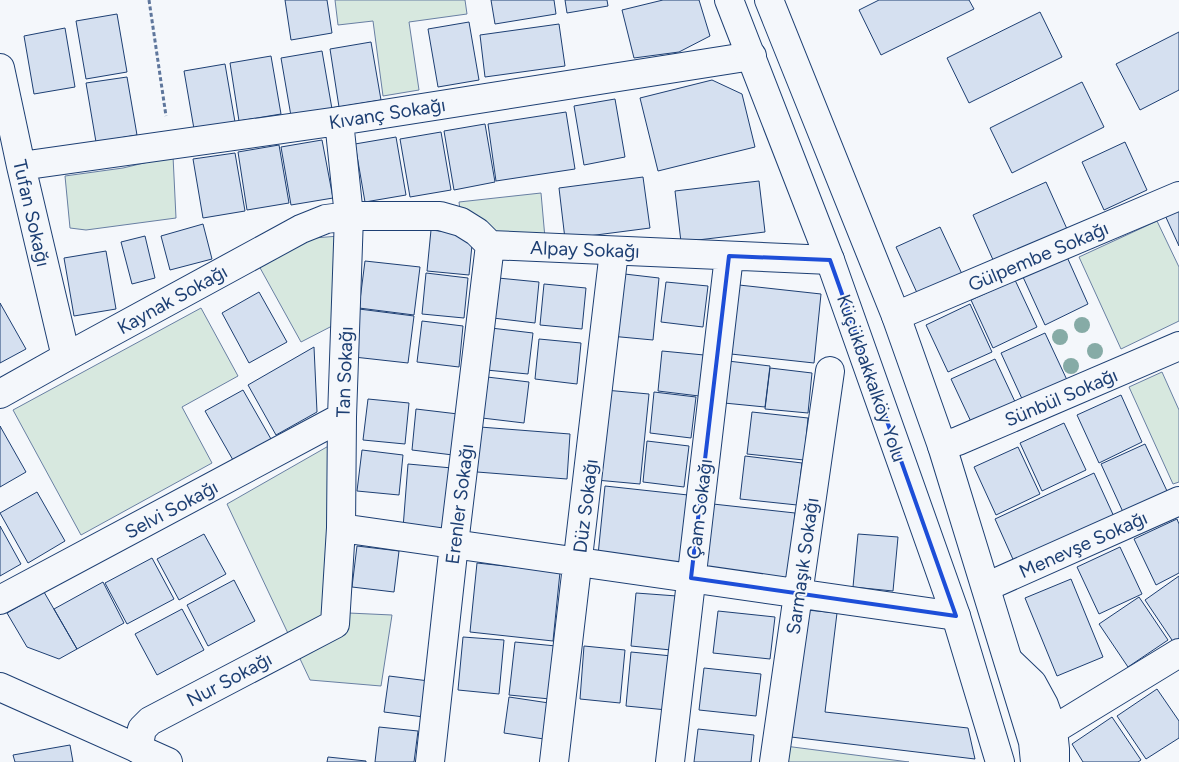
<svg xmlns="http://www.w3.org/2000/svg" width="1179" height="762" viewBox="0 0 1179 762" font-family="Figtree,sans-serif">
<rect width="100%" height="100%" fill="#f4f7fb"/>
<path fill="#d7e8df" stroke="#687fa3" d="M335,0H465L467,14L409,22L419,90L383,96L373,21L338,25Z
M173,156L176,218L86,230L70,228L65,176L123,168Z
M541,193L545,238L502,236L460,210L459,202Z
M1157,221L1179,267V321L1121,349L1079,257Z
M339,236L334,325L301,342L259,266L314,238Z
M201,308L238,376L182,407L212,463L81,535L13,410Z
M1162,372L1179,410V482L1173,484L1129,387Z
M332,444L327,612L392,615L381,686L310,680L227,504Z
M785,746L909,762H783Z"/>
<path fill="#d5e0f0" stroke="#1d3f73" d="M285,0H327L332,33L291,40Z
M491,0H554L556,14L495,24Z
M565,0H607L608,6L567,13Z
M663,0H699L710,36L679,52L634,58L622,10Z
M879,0H969L974,9L881,55L859,10Z
M1040,12L1062,57L969,103L947,58Z
M117,14L127,72L86,79L76,21Z
M469,22L479,80L438,87L428,29Z
M559,24L565,66L485,77L480,35Z
M65,28L75,87L34,94L24,36Z
M1179,32V90L1140,110L1116,64Z
M371,42L381,100L339,107L330,49Z
M322,51L332,109L291,116L281,58Z
M271,56L281,114L239,121L230,63Z
M225,64L235,122L194,129L184,71Z
M127,77L137,135L96,142L86,83Z
M712,80L742,94L755,147L658,171L640,98Z
M1082,82L1104,127L1012,173L990,128Z
M615,99L625,157L584,165L574,106Z
M566,112L575,169L496,181L488,124Z
M485,124L495,182L454,190L444,131Z
M441,132L451,190L410,197L400,139Z
M396,137L406,195L365,202L355,144Z
M322,140L333,198L291,205L281,147Z
M1125,142L1147,190L1104,210L1082,162Z
M279,145L289,203L247,210L238,152Z
M235,153L245,211L203,218L193,159Z
M643,177L650,228L565,239L559,188Z
M759,181L765,232L681,242L675,191Z
M1046,182L1067,229L994,262L973,215Z
M1179,206V246L1164,213Z
M203,224L212,259L170,270L161,236Z
M940,227L962,274L918,295L896,247Z
M431,230L473,235L469,275L427,271Z
M145,236L155,278L132,284L121,242Z
M106,251L116,309L74,316L64,258Z
M1067,257L1088,304L1045,325L1023,277Z
M365,261L420,267L414,315L359,308Z
M426,273L468,278L464,318L422,314Z
M616,273L659,278L653,340L610,336Z
M498,278L539,282L535,323L493,318Z
M1015,280L1037,327L993,348L971,300Z
M666,282L708,286L703,327L661,322Z
M544,284L586,288L582,329L540,325Z
M739,285L821,294L814,363L731,354Z
M259,292L287,342L249,363L222,313Z
M0,303L26,349L0,363Z
M970,304L992,352L948,372L926,325Z
M359,309L414,316L408,363L354,357Z
M422,321L463,326L459,367L417,362Z
M491,328L533,333L528,374L486,370Z
M1045,333L1067,380L1023,401L1001,353Z
M539,339L581,343L577,384L535,379Z
M314,347L317,412L276,435L248,385Z
M662,351L704,355L699,396L658,391Z
M995,359L1017,406L973,426L951,379Z
M728,361L770,366L765,407L724,403Z
M770,368L812,373L808,413L765,409Z
M487,377L529,382L524,423L482,418Z
M243,390L271,439L233,460L205,411Z
M605,390L649,394L640,484L596,480Z
M654,392L696,397L691,438L650,433Z
M1121,395L1142,442L1099,463L1077,415Z
M368,399L409,403L405,444L363,440Z
M416,409L458,414L453,455L412,450Z
M752,412L808,418L804,460L747,454Z
M1064,423L1086,470L1042,491L1020,443Z
M0,426L26,472L0,487Z
M480,427L570,434L567,479L477,472Z
M647,441L689,446L684,487L643,482Z
M1145,444L1167,491L1123,512L1101,464Z
M1018,447L1040,494L996,515L974,467Z
M362,450L403,455L399,495L357,491Z
M745,456L802,463L797,505L740,499Z
M408,464L452,468L446,531L403,528Z
M1094,473L1116,521L1016,566L995,519Z
M605,486L688,495L680,564L598,555Z
M37,492L65,541L28,563L0,513Z
M713,504L795,513L788,582L705,573Z
M1177,519L1179,524V573L1156,585L1134,539Z
M0,526L21,564L0,576Z
M204,534L226,574L179,600L157,559Z
M858,534L898,537L893,591L853,587Z
M357,546L399,551L394,592L352,587Z
M1120,547L1142,594L1099,614L1077,567Z
M152,558L174,599L127,624L105,583Z
M477,563L560,572L553,641L470,632Z
M1179,576V639L1174,643L1145,600Z
M1071,579L1103,657L1057,676L1025,598Z
M234,580L255,621L208,646L187,605Z
M103,582L124,623L77,649L54,609Z
M44,592L77,649L59,659L27,647L7,613Z
M636,593L677,596L671,650L631,646Z
M1139,597L1168,640L1128,667L1099,624Z
M182,609L204,650L157,675L135,634Z
M807,610L837,613L825,712L968,728L975,759L791,737Z
M718,611L775,617L770,659L713,653Z
M463,637L504,640L499,694L458,690Z
M515,642L556,646L550,699L509,695Z
M584,646L625,650L620,703L580,699Z
M631,652L672,656L667,710L626,706Z
M704,668L761,674L756,716L699,710Z
M389,676L429,681L424,717L384,712Z
M1157,689L1179,721V738L1146,759L1117,716Z
M509,697L549,703L544,739L504,733Z
M1112,717L1141,760L1138,762H1083L1072,744Z
M379,727L418,731L414,762H375Z
M698,729L754,735L751,762H694Z
M70,745L73,762H15L13,755Z
M328,757L366,761V762H327Z"/>
<g fill="none" stroke-linecap="round" stroke-linejoin="round">
<g stroke="#1d3f73" stroke-width="30">
<path id="street" d="M0,68L21,166L66,357
M21,166L339,121L752,56
M896,316L1179,196
M0,394L66,357L301,229L326,219L349,216H440L461,222L477,232L490,245L830,260
M942,446L958,441L1179,346
M341,528L956,616
M986,587L1179,501
M0,600L342,417
M1009,661L1032,683L1044,705L1053,730L1055,749V762
M1053,730L1179,653
M138,749L142,729L150,721L335,624L341,528L342,417L349,216L339,121
M430,762L454,544L490,245
M554,762L614,251
M670,762L729,256
M774,762L830,371"/>
</g>
<g stroke="#1d3f73" stroke-width="30">
<path id="secondary" d="M729,0L830,260L956,616L1000,762
M769,0L896,316L942,446L1033,742L1035,762
M0,687L168,762"/>
</g>
<path stroke="#5e769c" stroke-width="3" stroke-dasharray="4 2.5" stroke-linecap="butt" d="M149,0L166,116"/>
<use href="#street" stroke="#f4f7fb" stroke-width="28"/>
<use href="#secondary" stroke="#f4f7fb" stroke-width="28"/>
</g>
<g fill="#86aba6">
<circle cx="1082" cy="325" r="8"/>
<circle cx="1060" cy="337" r="8"/>
<circle cx="1095" cy="351" r="8"/>
<circle cx="1071" cy="366" r="8"/>
</g>
<path fill="none" stroke="#1d4ed8" stroke-width="4" stroke-linejoin="round" d="M729,256L830,260L956,616L691,578Z"/>
<g text-anchor="middle" stroke-width="4" stroke-linejoin="round" paint-order="stroke">
<g font-size="19" fill="#1d3f73" stroke="#f4f7fb">
<text transform="translate(387 113) rotate(-9)" y="7">Kıvanç Sokağı</text>
<text transform="translate(32 213) rotate(77)" y="7">Tufan Sokağı</text>
<text transform="translate(585 249) rotate(2)" y="7">Alpay Sokağı</text>
<text transform="translate(1038 256) rotate(-23)" y="7">Gülpembe Sokağı</text>
<text transform="translate(172 299) rotate(-29)" y="7">Kaynak Sokağı</text>
<text transform="translate(344 372) rotate(-88)" y="7">Tan Sokağı</text>
<text transform="translate(872 378) rotate(71)" y="7">Küçükbakkalköy Yolu</text>
<text transform="translate(1061 397) rotate(-23)" y="7">Sünbül Sokağı</text>
<text transform="translate(459 504) rotate(-83)" y="7">Erenler Sokağı</text>
<text transform="translate(585 506) rotate(-83)" y="7">Düz Sokağı</text>
<text transform="translate(171 509) rotate(-28)" y="7">Selvi Sokağı</text>
<text transform="translate(699 509) rotate(-83)" y="7">Çam Sokağı</text>
<text transform="translate(1083 544) rotate(-24)" y="7">Menevşe Sokağı</text>
<text transform="translate(802 566) rotate(-82)" y="7">Sarmaşık Sokağı</text>
<text transform="translate(229 679) rotate(-28)" y="7">Nur Sokağı</text>
</g>
</g>
</svg>
